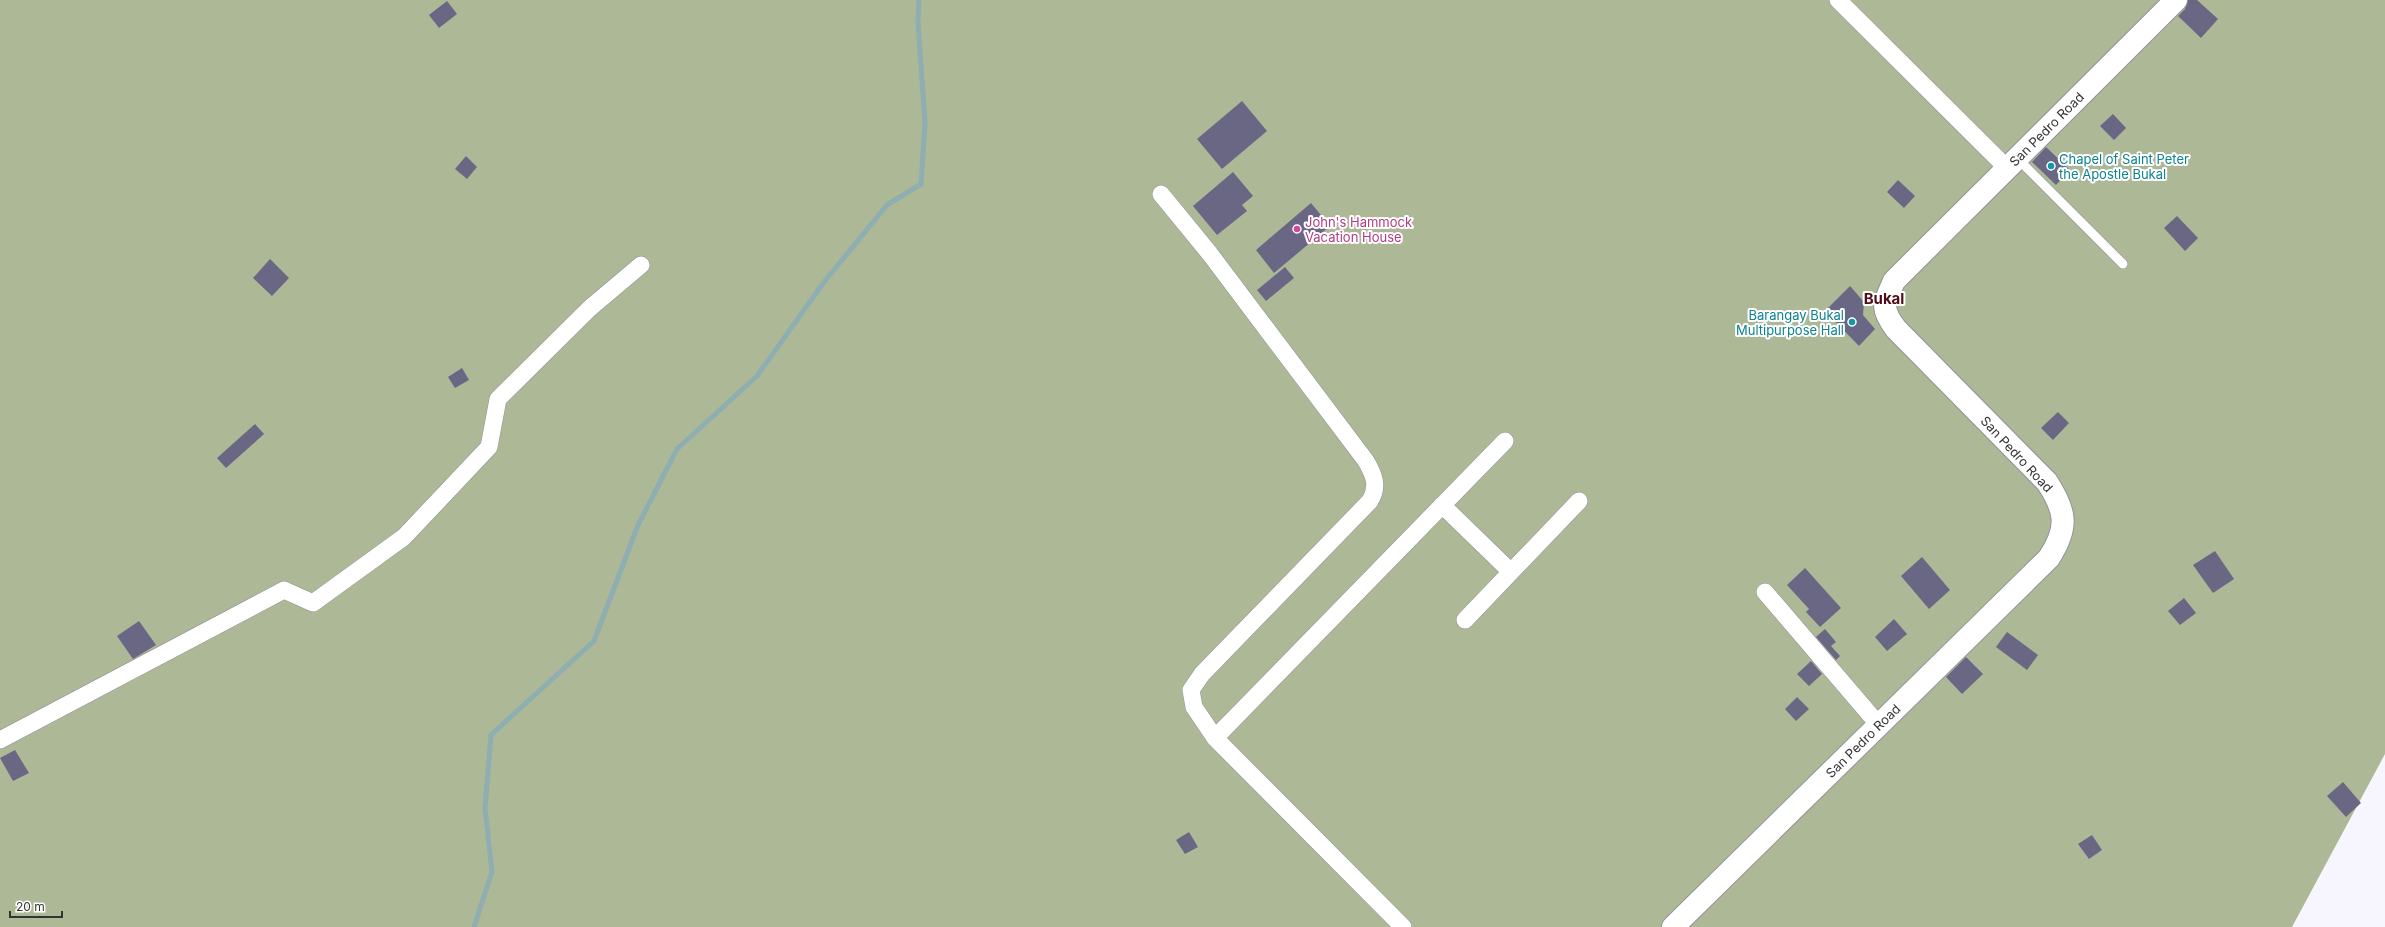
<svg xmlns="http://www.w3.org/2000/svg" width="2385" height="927" viewBox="0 0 2385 927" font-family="Inter,sans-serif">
<rect width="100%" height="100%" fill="#f7f6fe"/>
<path fill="#adb897" d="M0,0H2385V754L2292,927H0Z"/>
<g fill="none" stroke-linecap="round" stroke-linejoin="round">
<path stroke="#8eaeb2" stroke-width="5" d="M474,927L492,872L485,808L491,735L594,641L638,525L677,449L757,376L824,282L887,205L921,184L925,123L918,23L919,0"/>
</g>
<path fill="#6a6785" d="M2188,0H2197L2218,19L2201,38L2178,16L2185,9Z
M447,1L457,14L439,28L429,15Z
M1242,101L1267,131L1222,169L1197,139Z
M2113,114L2126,128L2114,140L2100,126Z
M2046,147L2070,170L2056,185L2032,162Z
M466,156L477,167L467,179L455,169Z
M1233,172L1253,196L1242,205L1247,211L1217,235L1193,206Z
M1898,180L1915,196L1904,208L1887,192Z
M1311,203L1330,226L1274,273L1256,250Z
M2177,216L2198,238L2185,251L2164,228Z
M270,259L289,278L272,296L253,278Z
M1285,267L1294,278L1266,301L1257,290Z
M1850,286L1864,302L1863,315L1875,329L1859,346L1825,311Z
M462,368L469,380L455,388L448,377Z
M2058,412L2069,423L2053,440L2041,428Z
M255,424L264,434L226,468L217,458Z
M2215,551L2234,579L2213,593L2193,565Z
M1922,557L1950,590L1929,609L1901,576Z
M1805,568L1841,608L1820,627L1806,612L1809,609L1787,585Z
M2184,598L2196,613L2180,625L2168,611Z
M1894,619L1907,634L1887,651L1875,637Z
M139,621L156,645L133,659L117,636Z
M1825,629L1836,642L1831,646L1840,656L1836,660L1816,637Z
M2007,632L2038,655L2027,670L1996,647Z
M1966,657L1983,674L1962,694L1946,677Z
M1811,661L1822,674L1809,686L1797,674Z
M1797,697L1809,709L1796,721L1785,709Z
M15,750L29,773L13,781L0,758Z
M2343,782L2361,803L2346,817L2327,796Z
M1189,832L1198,847L1185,854L1176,840Z
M2092,835L2102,850L2089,859L2078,844Z"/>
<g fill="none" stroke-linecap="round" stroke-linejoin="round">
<g stroke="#93929a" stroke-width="10">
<path id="lane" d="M2017,158L2123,264"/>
</g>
<g stroke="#93929a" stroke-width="18">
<path id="street" d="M1838,0L2007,168
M1161,194L1210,254L1366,461C1374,475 1379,486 1370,501L1202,674L1191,690L1194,707L1215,738L1403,927
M1442,505L1511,572
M1765,592L1878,724
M1465,620L1579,501
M1215,738L1505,441
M0,740L284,590L313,603L404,537L489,447L498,399L590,308L641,265"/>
</g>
<g stroke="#93929a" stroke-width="24">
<g id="secondary">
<path id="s1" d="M1673,927L2049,558C2069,527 2066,511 2047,482L1896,329C1880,308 1884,304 1894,281L2176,0"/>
</g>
</g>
<use href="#lane" stroke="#fff" stroke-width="9"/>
<use href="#street" stroke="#fff" stroke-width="17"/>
<use href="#secondary" stroke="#fff" stroke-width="22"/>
</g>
<g fill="#0f9aa8" stroke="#fff" stroke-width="1.5">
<circle cx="2051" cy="166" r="4"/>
<circle cx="1852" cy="322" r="4"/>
</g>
<circle fill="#d1479c" stroke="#fff" stroke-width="1.5" cx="1297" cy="229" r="4"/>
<g text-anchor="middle" stroke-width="4" stroke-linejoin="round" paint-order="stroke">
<g font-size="13" fill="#343437" stroke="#fff">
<text dy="5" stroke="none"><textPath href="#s1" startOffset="1092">San Pedro Road</textPath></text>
<text transform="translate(2017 454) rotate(47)" y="5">San Pedro Road</text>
<text dy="5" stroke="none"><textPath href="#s1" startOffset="266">San Pedro Road</textPath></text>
</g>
<g font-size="13" fill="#0d838f" stroke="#fff" text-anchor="start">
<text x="2059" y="164">Chapel of Saint Peter<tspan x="2059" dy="15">the Apostle Bukal</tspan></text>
<text x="1844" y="320" text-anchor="end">Barangay Bukal<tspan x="1844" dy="15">Multipurpose Hall</tspan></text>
</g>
<g font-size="13" fill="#b23c85" stroke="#fff" text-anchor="start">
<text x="1305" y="227">John's Hammock<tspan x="1305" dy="15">Vacation House</tspan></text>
</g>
<g font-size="15" font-weight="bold" fill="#500a17" stroke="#fff">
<text x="1884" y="304">Bukal</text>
</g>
</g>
<path d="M10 911v6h52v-6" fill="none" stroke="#343437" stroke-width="2"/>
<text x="16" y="911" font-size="12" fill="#343437" stroke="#ffffff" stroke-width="3" paint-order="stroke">20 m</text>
</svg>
